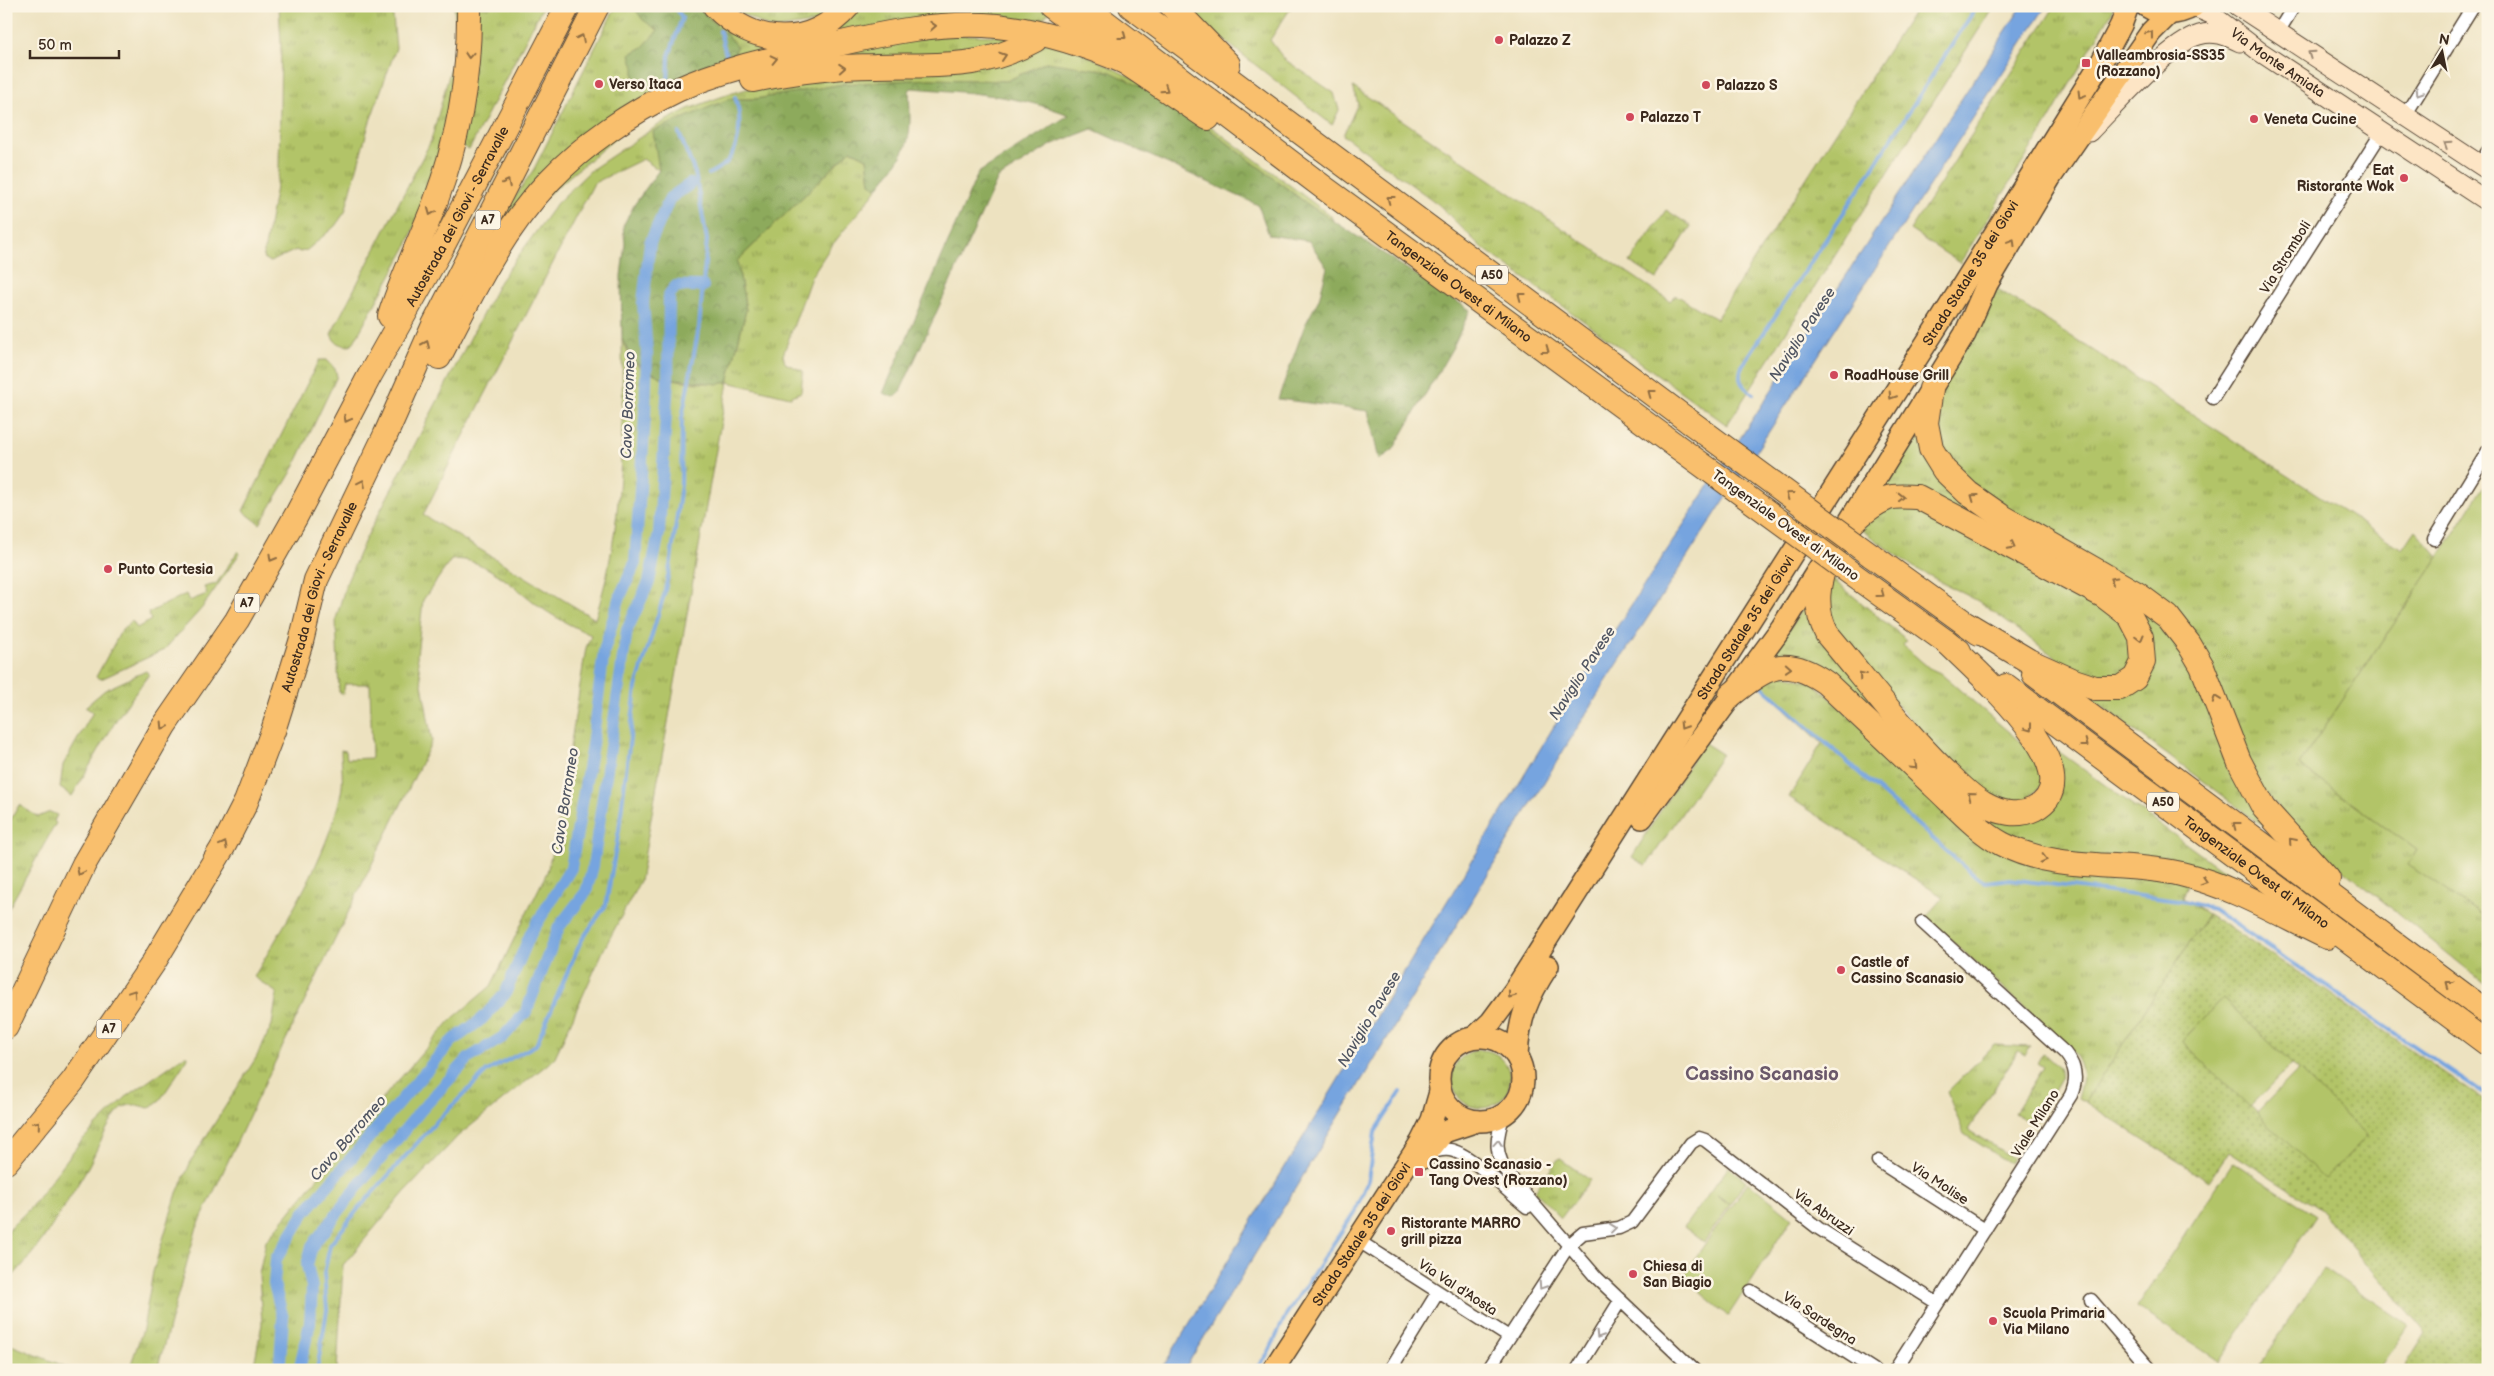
<svg xmlns="http://www.w3.org/2000/svg" width="2494" height="1376" viewBox="0 0 2494 1376" font-family="'Balsamiq Sans',sans-serif">
<defs>
<pattern id="grass-tufts" width="24" height="20" patternUnits="userSpaceOnUse" patternTransform="scale(1.25)"><rect width="24" height="20" fill="#b2c467"/><path d="M3 7l-1-3M5 7V3M7 7l1-3M15 17l-1-3M17 17v-4M19 17l1-3" fill="none" stroke="#929f54"/></pattern>
<pattern id="forest-crowns" width="20" height="18" patternUnits="userSpaceOnUse" patternTransform="scale(1.25)"><rect width="20" height="18" fill="#8daa5c"/><path d="M2 6a3 3 0 1 1 6 0M12 15a3 3 0 1 1 6 0" fill="none" stroke="#748b4b"/></pattern>
<pattern id="park-dots" width="8" height="8" patternUnits="userSpaceOnUse" patternTransform="scale(1.25)"><rect width="8" height="8" fill="#b2c467"/><path d="M2 2h.1M6 6h.1" fill="none" stroke="#929f54" stroke-width="1.8" stroke-linecap="round"/></pattern>
</defs>
<rect width="100%" height="100%" fill="#fcf5e5"/>
<filter id="ink" filterUnits="userSpaceOnUse"><feTurbulence type="fractalNoise" baseFrequency=".02" numOctaves="2"/><feDisplacementMap in="SourceGraphic" scale="10" xChannelSelector="R" yChannelSelector="G"/><feConvolveMatrix kernelMatrix="1 2 1 2 8 2 1 2 1" color-interpolation-filters="sRGB"/></filter>
<filter id="wash" filterUnits="userSpaceOnUse"><feTurbulence type="fractalNoise" baseFrequency=".0096" numOctaves="4" result="noise"/><feDisplacementMap in="SourceGraphic" scale="20" xChannelSelector="R" yChannelSelector="G"/><feGaussianBlur stdDeviation="1.12" result="paint"/><feColorMatrix in="noise" values="0 0 0 0 0 0 0 0 0 0 0 0 0 0 0 0 0 1.4 0 .05"/><feComposite in="paint" operator="in"/></filter>
<g filter="url(#wash)">
<rect width="100%" height="100%" fill="#ede2c0"/>
<path fill="url(#grass-tufts)" stroke="#767742" d="M279,6H392L396,48L369,124L345,212L335,226L307,250L300,252L296,250L270,262L263,258L279,171L281,44Z
M454,6H461L451,134L406,248L354,342L350,346C340,345 335,344 331,334L431,141L458,42Z
M475,6H543L469,150L461,145Z
M616,6H704L763,44L857,6H1047L1052,10L1038,23L978,16L686,79L491,242L501,218L534,169Z
M727,6H839L818,22L772,29Z
M1186,6H1292L1270,40L1284,59L1334,93L1339,110L1332,125L1206,26Z
M1917,6H1994L1727,425L1480,246L1438,204L1343,135L1358,104L1353,87L1670,301L1676,295L1716,319Z
M2055,6H2113L2112,12L2043,130L1960,263L1910,230Z
M908,33L1028,37L988,52L832,60L830,52Z
M1044,42L1074,48L1178,102L1331,216L1333,221L1306,203L1176,104L1046,62L1007,81L930,79L843,84L756,99H729L659,170L643,159L594,183L423,515L595,619C624,529 623,433 622,339C625,346 628,355 632,360C649,380 704,386 728,382L746,310L737,261L851,150L867,158L870,183L877,189L829,249L811,277L783,355L785,363L803,371L801,392L790,397L728,382L640,881L604,949L554,1059L458,1136L404,1193L343,1265L337,1370H253L262,1324L259,1274L266,1241L388,1092L452,1019L491,986L547,872L556,836L586,648L591,635C576,628 560,620 546,611C521,594 483,554 451,560L423,600L417,656L432,741L256,1101L196,1230L157,1370H129L143,1329L153,1272L177,1193L192,1159L256,1058L272,1025L277,993L254,977C288,918 326,860 341,793C344,780 341,764 341,750L346,751L347,759L372,758L370,684H345L343,694L339,692L336,619L346,584L365,540L500,281L557,203L591,170L663,122L688,109L729,94L751,88Z
M1666,210L1691,226L1657,279L1630,262Z
M1993,286L2402,549L2415,530L2439,557L2299,765L2417,850L2409,865L2488,919V986L2303,837L2261,788L2206,658L1960,475C1943,449 1932,432 1937,399Z
M319,360H327L335,369L337,376L291,473L260,524L243,511Z
M1919,424L1931,460L2132,597L2177,636L2290,846L2092,699L2134,684L2142,620L1881,490Z
M1910,502L2106,604L2136,639L2130,670L2112,680L2077,673L1978,601L1915,568L1860,529L1876,513Z
M238,551L240,553L202,608L164,650L101,679L96,677L121,631L132,621L137,628L151,620L148,613L186,594L189,601L207,594L204,587L216,584Z
M1831,578L1907,640L1903,645L1905,647L1929,668L1940,673L2031,751L2044,782L2025,803L1995,801L1955,772L1839,637L1823,593Z
M1807,601L1967,800L2038,812L2058,751L2243,885L2059,856L1995,831L1834,682L1769,661Z
M146,671L149,674L147,677L118,717L72,796L60,788L63,765L93,712L85,707L105,690Z
M1779,673L1813,682L1972,830L2188,881L2182,898L2208,914L2085,1102L2078,1098C2084,1078 2085,1072 2075,1054L1926,917L1943,897L1789,797L1822,743L1759,685Z
M19,805L38,817L50,812L57,815L54,821L56,823L6,913V828Z
M1994,1045L2031,1047L2025,1055L2018,1051L1968,1130L2013,1158L2009,1163L1964,1134L1947,1092Z
M1452 1079a29 29 0 1 1 58 0a29 29 0 1 1-58 0Z
M2043,1053L2059,1068L2061,1079L2034,1125L2014,1113L2043,1067L2037,1063Z
M186,1055L188,1058L160,1100L149,1108C140,1106 131,1102 123,1108C108,1119 97,1151 88,1167C64,1207 40,1250 6,1283V1232L31,1207L81,1141L126,1097Z
M1559,1158L1590,1180L1561,1218L1535,1191Z
M6,1343L74,1370H6Z"/>
<path fill="url(#forest-crowns)" stroke="#646a3d" d="M633,6H699C710,24 725,29 737,47L733,60L649,87H634V67L630,54L643,47L658,30L643,20Z
M1046,62L1109,71L1176,104L1306,203L1470,310L1453,347L1393,450L1379,460L1368,411L1278,399L1305,325L1319,299L1327,268L1309,241L1269,235L1258,205L1092,129L1053,144L998,178L899,394L893,397L883,393L978,173L1069,115C1019,95 964,92 911,88L909,91C912,146 910,146 877,189L870,183L867,158L851,150L737,261L746,310L728,382L717,384L660,377L633,361L622,339L621,276L625,243L623,226L634,205L659,170L653,131L729,99H756L843,84L930,79L1007,81Z"/>
<path fill="url(#park-dots)" stroke="#767742" fill-rule="evenodd" d="M2208,914L2313,982L2488,1103V1370H2403L2426,1333L2325,1215L2326,1213L2229,1151L2209,1181L2085,1102ZM2223,998L2367,1136L2326,1178L2182,1041Z"/>
<path fill="#b2c467" stroke="#767742" d="M2488,479V919L2408,865L2417,850L2299,765L2439,557Z
M1703,742L1722,754L1646,866L1632,857Z
M2223,998L2292,1064L2250,1107L2182,1041Z
M2299,1070L2367,1136L2325,1179L2257,1113Z
M2233,1162L2316,1216L2219,1361L2137,1307Z
M1728,1167L1746,1181L1730,1204L1717,1195L1730,1205L1704,1242L1684,1227Z
M1748,1182L1792,1218L1728,1316L1682,1277Z
M2324,1268L2409,1325L2379,1370H2257Z"/>
<path fill="#76a4df" stroke="#58677e" d="M2022,6H2046L1600,691L1184,1370H1161L1581,682Z"/>
<g fill="none" stroke-linecap="round" stroke-linejoin="round">
<path stroke="#76a4df" stroke-width="4" d="M720,31L728,63
M668,85L669,56L682,18L675,6
M709,174C715,170 724,166 728,161C741,144 742,115 735,97
M1753,394C1741,385 1737,380 1742,366L1850,203L1977,6
M1761,685L1977,878L1985,882L2010,879L2187,902L2213,909L2488,1097
M317,1370L327,1310L324,1274L330,1245L358,1209L437,1121L487,1071L536,1045L581,941L606,905L619,830L636,687L664,595L671,561L681,484L682,418L699,327L707,240L695,173L679,133
M1255,1370L1268,1354L1286,1315L1355,1211L1368,1180L1375,1132L1401,1092"/>
<path stroke="#76a4df" stroke-width="12" d="M276,1370L280,1361L283,1318L274,1284L276,1259L305,1212L451,1042L482,1019L505,994L531,933L571,868L592,745L604,651L619,599L635,563L645,416L647,353L643,303L650,243L670,198L690,184
M299,1370L310,1323L312,1287L307,1265L312,1246L358,1186L422,1109L469,1058L503,1037L526,1012L559,927L586,892L593,866L627,630L649,582L659,533L668,380L669,295L676,286H703"/>
</g>
</g>
<g filter="url(#ink)">
<g fill="none" stroke-linecap="round" stroke-linejoin="round">
<g stroke="#564636" stroke-width="15">
<path id="minor" d="M2278,32L2294,6
M2404,117L2473,6
M2480,165L2488,151
M2213,398L2382,132
M2434,539L2488,451
M1504,1114C1495,1141 1494,1154 1510,1177L1596,1277L1694,1370
M1428,1154C1435,1151 1442,1149 1450,1150C1470,1153 1510,1194 1527,1207
M1878,1161L1985,1230
M1365,1245L1509,1337
M1751,1291L1874,1370
M2091,1300L2151,1370
M1390,1370L1438,1292
M1488,1370L1569,1245L1583,1233L1619,1228L1632,1222L1691,1143L1699,1138L1705,1140L1818,1228L1937,1303
M1577,1370L1620,1301
M1895,1370L2071,1095C2078,1079 2076,1066 2065,1053L1922,922"/>
</g>
<g stroke="#564636" stroke-width="21">
<g id="secondary">
<path d="M2238,6L2488,170"/>
<path id="s1" d="M2194,7L2211,14L2259,51L2488,202"/>
<path d="M2089,132C2114,107 2168,44 2199,35C2214,30 2227,36 2240,42"/>
</g>
</g>
<g stroke="#564636" stroke-width="24">
<g id="primary">
<path d="M2146,6C2162,16 2178,15 2194,6"/>
<path d="M1849,522L1965,334L1987,284L2050,178L2151,32L2169,14"/>
<path d="M1642,818L1782,627L1823,562"/>
<path id="s2" d="M1476,1036L1491,1022L1514,991L1943,317L2102,61L2121,25L2128,6"/>
<circle cx="1481" cy="1079" r="42"/>
<path d="M1517,1056C1519,1018 1527,998 1548,966"/>
<path d="M1423,1158L1444,1132L1477,1121"/>
<path id="s3" d="M1273,1370L1421,1142L1432,1120L1440,1092"/>
</g>
</g>
<g stroke="#564636" stroke-width="26">
<g id="motorway">
<path d="M715,6C753,46 810,50 848,6"/>
<path d="M1051,6L1125,62L1208,118"/>
<path id="s4" d="M1084,6L1323,187L1675,445"/>
<path d="M1131,6L1690,422"/>
<path d="M1172,6L1228,64"/>
<path d="M753,80C793,72 834,66 875,66C936,64 979,71 1035,40"/>
<path d="M390,316C402,278 420,241 435,203C459,139 470,75 469,6"/>
<path d="M439,357C471,295 500,233 549,181C584,144 631,112 677,90C724,68 778,58 829,46C884,33 940,21 997,26C1043,31 1083,44 1125,62"/>
<path d="M1931,389L1926,423L1931,449L1944,470L1968,493L2001,516L2137,594L2168,617L2189,644L2202,666L2239,761L2264,808L2328,879"/>
<path d="M1871,555L1979,633"/>
<path d="M1841,566L1959,651"/>
<path d="M1947,642C1972,668 2099,775 2034,809C2018,817 1999,813 1984,804C1969,796 1956,781 1943,769C1901,728 1865,679 1827,634C1800,585 1840,518 1888,498C1896,495 1909,497 1918,497L2104,596L2130,616L2141,637L2143,662L2135,678L2120,688H2095L2071,680L2029,661L1967,624"/>
<path d="M2034,674L2488,1013"/>
<path id="s5" d="M2006,686L2488,1044"/>
<path d="M1731,695C1766,667 1785,654 1826,683C1862,717 1898,751 1933,785C1955,805 1976,830 2002,844C2058,873 2121,860 2181,874C2232,886 2279,914 2327,937"/>
<path id="s6" d="M6,1027L84,864L164,726L237,620L296,516L370,375L442,247L568,6"/>
<path id="s7" d="M6,1162L73,1081L152,965L223,847L246,802L273,731L301,642L316,580L385,436L434,325L597,6"/>
</g>
</g>
<use href="#minor" stroke="#fff" stroke-width="12"/>
<use href="#secondary" stroke="#fde5c5" stroke-width="19"/>
<use href="#primary" stroke="#f9bf6d" stroke-width="21"/>
<use href="#motorway" stroke="#f9bf6d" stroke-width="24"/>
<g stroke="#564636" stroke-width="26" stroke-linecap="butt">
<path id="motorway-bridge" d="M1690,422L1871,555
M1675,445L1841,566"/>
</g>
<use href="#motorway-bridge" stroke="#f9bf6d" stroke-width="24"/>
</g>
<defs><path id="oneway-chevron" d="M-2-3.5L2.5 0L-2 3.5" fill="none" stroke-width="1.6" stroke-linecap="round" stroke-linejoin="round" transform="scale(1.25)"/></defs>
<g stroke="#906d42">
<use href="#oneway-chevron" transform="translate(933 26) rotate(-3)"/>
<use href="#oneway-chevron" transform="translate(2150 34) rotate(-53)"/>
<use href="#oneway-chevron" transform="translate(1123 36) rotate(37)"/>
<use href="#oneway-chevron" transform="translate(581 38) rotate(-63)"/>
<use href="#oneway-chevron" transform="translate(469 55) rotate(94)"/>
<use href="#oneway-chevron" transform="translate(1003 56) rotate(-18)"/>
<use href="#oneway-chevron" transform="translate(774 59) rotate(-13)"/>
<use href="#oneway-chevron" transform="translate(842 68) rotate(-4)"/>
<use href="#oneway-chevron" transform="translate(1165 89) rotate(34)"/>
<use href="#oneway-chevron" transform="translate(2081 95) rotate(121)"/>
<use href="#oneway-chevron" transform="translate(507 183) rotate(-63)"/>
<use href="#oneway-chevron" transform="translate(1390 199) rotate(-143)"/>
<use href="#oneway-chevron" transform="translate(431 212) rotate(112)"/>
<use href="#oneway-chevron" transform="translate(2012 242) rotate(-59)"/>
<use href="#oneway-chevron" transform="translate(1521 296) rotate(-143)"/>
<use href="#oneway-chevron" transform="translate(426 344) rotate(-66)"/>
<use href="#oneway-chevron" transform="translate(1546 350) rotate(36)"/>
<use href="#oneway-chevron" transform="translate(1651 393) rotate(-143)"/>
<use href="#oneway-chevron" transform="translate(1892 396) rotate(123)"/>
<use href="#oneway-chevron" transform="translate(347 419) rotate(118)"/>
<use href="#oneway-chevron" transform="translate(362 483) rotate(-64)"/>
<use href="#oneway-chevron" transform="translate(1789 495) rotate(-144)"/>
<use href="#oneway-chevron" transform="translate(1901 497) rotate(-1)"/>
<use href="#oneway-chevron" transform="translate(1974 497) rotate(-144)"/>
<use href="#oneway-chevron" transform="translate(2012 546) rotate(28)"/>
<use href="#oneway-chevron" transform="translate(272 558) rotate(120)"/>
<use href="#oneway-chevron" transform="translate(2113 580) rotate(-150)"/>
<use href="#oneway-chevron" transform="translate(1881 594) rotate(36)"/>
<use href="#oneway-chevron" transform="translate(2140 638) rotate(75)"/>
<use href="#oneway-chevron" transform="translate(1788 668) rotate(4)"/>
<use href="#oneway-chevron" transform="translate(1862 675) rotate(-130)"/>
<use href="#oneway-chevron" transform="translate(2216 699) rotate(-110)"/>
<use href="#oneway-chevron" transform="translate(164 726) rotate(122)"/>
<use href="#oneway-chevron" transform="translate(1683 726) rotate(122)"/>
<use href="#oneway-chevron" transform="translate(2029 728) rotate(53)"/>
<use href="#oneway-chevron" transform="translate(2085 744) rotate(37)"/>
<use href="#oneway-chevron" transform="translate(1914 766) rotate(44)"/>
<use href="#oneway-chevron" transform="translate(1971 795) rotate(-141)"/>
<use href="#oneway-chevron" transform="translate(2236 825) rotate(-143)"/>
<use href="#oneway-chevron" transform="translate(2292 841) rotate(-131)"/>
<use href="#oneway-chevron" transform="translate(224 845) rotate(-62)"/>
<use href="#oneway-chevron" transform="translate(2044 859) rotate(14)"/>
<use href="#oneway-chevron" transform="translate(80 872) rotate(116)"/>
<use href="#oneway-chevron" transform="translate(2204 881) rotate(18)"/>
<use href="#oneway-chevron" transform="translate(2449 984) rotate(-143)"/>
<use href="#oneway-chevron" transform="translate(133 993) rotate(-56)"/>
<use href="#oneway-chevron" transform="translate(1511 995) rotate(126)"/>
<use href="#oneway-chevron" transform="translate(37 1124) rotate(-50)"/>
</g>
<g stroke="#9c8872">
<use href="#oneway-chevron" transform="translate(2311 54) rotate(-146)"/>
<use href="#oneway-chevron" transform="translate(2447 144) rotate(-147)"/>
</g>
<g stroke="#a79f9a">
<use href="#oneway-chevron" transform="translate(2419 92) rotate(122)"/>
<use href="#oneway-chevron" transform="translate(1498 1143) rotate(-85)"/>
<use href="#oneway-chevron" transform="translate(1613 1228) rotate(-7)"/>
<use href="#oneway-chevron" transform="translate(1542 1286) rotate(123)"/>
<use href="#oneway-chevron" transform="translate(1599 1335) rotate(122)"/>
</g>
</g>
<g fill="#d1495b" stroke="#fcf5e5" stroke-width="2">
<circle cx="1499" cy="40" r="5"/>
<rect x="2081" y="58" width="10" height="10" rx="2.5"/>
<circle cx="599" cy="84" r="5"/>
<circle cx="1706" cy="85" r="5"/>
<circle cx="1630" cy="117" r="5"/>
<circle cx="2254" cy="119" r="5"/>
<circle cx="2404" cy="178" r="5"/>
<circle cx="1834" cy="375" r="5"/>
<circle cx="108" cy="569" r="5"/>
<circle cx="1841" cy="970" r="5"/>
<rect x="1414" y="1167" width="10" height="10" rx="2.5"/>
<circle cx="1391" cy="1231" r="5"/>
<circle cx="1633" cy="1274" r="5"/>
<circle cx="1993" cy="1321" r="5"/>
</g>
<g text-anchor="middle" stroke-width="5" stroke-linejoin="round" paint-order="stroke">
<g fill="#fcf5e5" stroke="#75675a" stroke-width="1">
<rect x="475.5" y="210.5" width="25" height="19" rx="4"/>
<rect x="1476" y="265.5" width="32" height="19" rx="4"/>
<rect x="234.5" y="593.5" width="25" height="19" rx="4"/>
<rect x="2147" y="792.5" width="32" height="19" rx="4"/>
<rect x="96.5" y="1019.5" width="25" height="19" rx="4"/>
</g>
<g font-size="12" font-weight="bold" fill="#3b2a1e">
<text x="488" y="224">A7</text>
<text x="1492" y="279">A50</text>
<text x="247" y="607">A7</text>
<text x="2163" y="806">A50</text>
<text x="109" y="1033">A7</text>
</g>
<g font-size="14" font-weight="bold" fill="#3b2a1e" stroke="#fcf5e5" text-anchor="start">
<text x="1509" y="45">Palazzo Z</text>
<text x="2096" y="60">Valleambrosia-SS35<tspan x="2096" dy="16">(Rozzano)</tspan></text>
<text x="609" y="89">Verso Itaca</text>
<text x="1716" y="90">Palazzo S</text>
<text x="1640" y="122">Palazzo T</text>
<text x="2264" y="124">Veneta Cucine</text>
<text x="2394" y="175" text-anchor="end">Eat<tspan x="2394" dy="16">Ristorante Wok</tspan></text>
<text x="1844" y="380">RoadHouse Grill</text>
<text x="118" y="574">Punto Cortesia</text>
<text x="1851" y="967">Castle of<tspan x="1851" dy="16">Cassino Scanasio</tspan></text>
<text x="1429" y="1169">Cassino Scanasio -<tspan x="1429" dy="16">Tang Ovest (Rozzano)</tspan></text>
<text x="1401" y="1228">Ristorante MARRO<tspan x="1401" dy="16">grill pizza</tspan></text>
<text x="1643" y="1271">Chiesa di<tspan x="1643" dy="16">San Biagio</tspan></text>
<text x="2003" y="1318">Scuola Primaria<tspan x="2003" dy="16">Via Milano</tspan></text>
</g>
<g font-size="14" fill="#3b2a1e" stroke="#fcf5e5">
<text dy="5" stroke="none"><textPath href="#s1" startOffset="101">Via Monte Amiata</textPath></text>
<text dy="5" stroke="none"><textPath href="#s6" startOffset="929">Autostrada dei Giovi - Serravalle</textPath></text>
<text transform="translate(2285 257) rotate(-58)" y="5">Via Stromboli</text>
<text dy="5" stroke="none"><textPath href="#s2" startOffset="910">Strada Statale 35 dei Giovi</textPath></text>
<text dy="5" stroke="none"><textPath href="#s4" startOffset="468">Tangenziale Ovest di Milano</textPath></text>
<text transform="translate(1786 525) rotate(36)" y="5">Tangenziale Ovest di Milano</text>
<text dy="5" stroke="none"><textPath href="#s7" startOffset="652">Autostrada dei Giovi - Serravalle</textPath></text>
<text dy="5" stroke="none"><textPath href="#s2" startOffset="490">Strada Statale 35 dei Giovi</textPath></text>
<text dy="5" stroke="none"><textPath href="#s5" startOffset="312">Tangenziale Ovest di Milano</textPath></text>
<text transform="translate(2035 1123) rotate(-58)" y="5">Viale Milano</text>
<text transform="translate(1940 1183) rotate(33)" y="5">Via Molise</text>
<text transform="translate(1824 1212) rotate(35)" y="5">Via Abruzzi</text>
<text dy="5" stroke="none"><textPath href="#s3" startOffset="162">Strada Statale 35 dei Giovi</textPath></text>
<text transform="translate(1458 1287) rotate(33)" y="5">Via Val d'Aosta</text>
<text transform="translate(1820 1318) rotate(33)" y="5">Via Sardegna</text>
</g>
<g font-size="15" font-style="italic" fill="#505562" stroke="#fcf5e5">
<text transform="translate(1802 334) rotate(-57)" y="5">Naviglio Pavese</text>
<text transform="translate(628 405) rotate(-88)" y="5">Cavo Borromeo</text>
<text transform="translate(1582 673) rotate(-57)" y="5">Naviglio Pavese</text>
<text transform="translate(565 801) rotate(-81)" y="5">Cavo Borromeo</text>
<text transform="translate(1369 1019) rotate(-59)" y="5">Naviglio Pavese</text>
<text transform="translate(348 1138) rotate(-49)" y="5">Cavo Borromeo</text>
</g>
<g font-size="19" font-weight="bold" fill="#6b596b" stroke="#fcf5e5">
<text x="1762" y="1080">Cassino Scanasio</text>
</g>
</g>
<rect width="2494" height="1376" fill="none" stroke="#fcf5e5" stroke-width="25"/>
<g transform="translate(2442 52) rotate(10)" stroke="#fcf5e5" stroke-width="4" paint-order="stroke">
<path d="M0-4L9 19L0 12L-9 19Z" fill="#3b2a1e"/>
<text y="-8" font-size="14" font-weight="bold" text-anchor="middle" fill="#3b2a1e">N</text>
</g>
<path d="M30 50v8h89v-8" fill="none" stroke="#3b2a1e" stroke-width="2.5"/>
<text x="38" y="50" font-size="15" fill="#3b2a1e" stroke="#fcf5e5" stroke-width="4" paint-order="stroke">50 m</text>
</svg>
